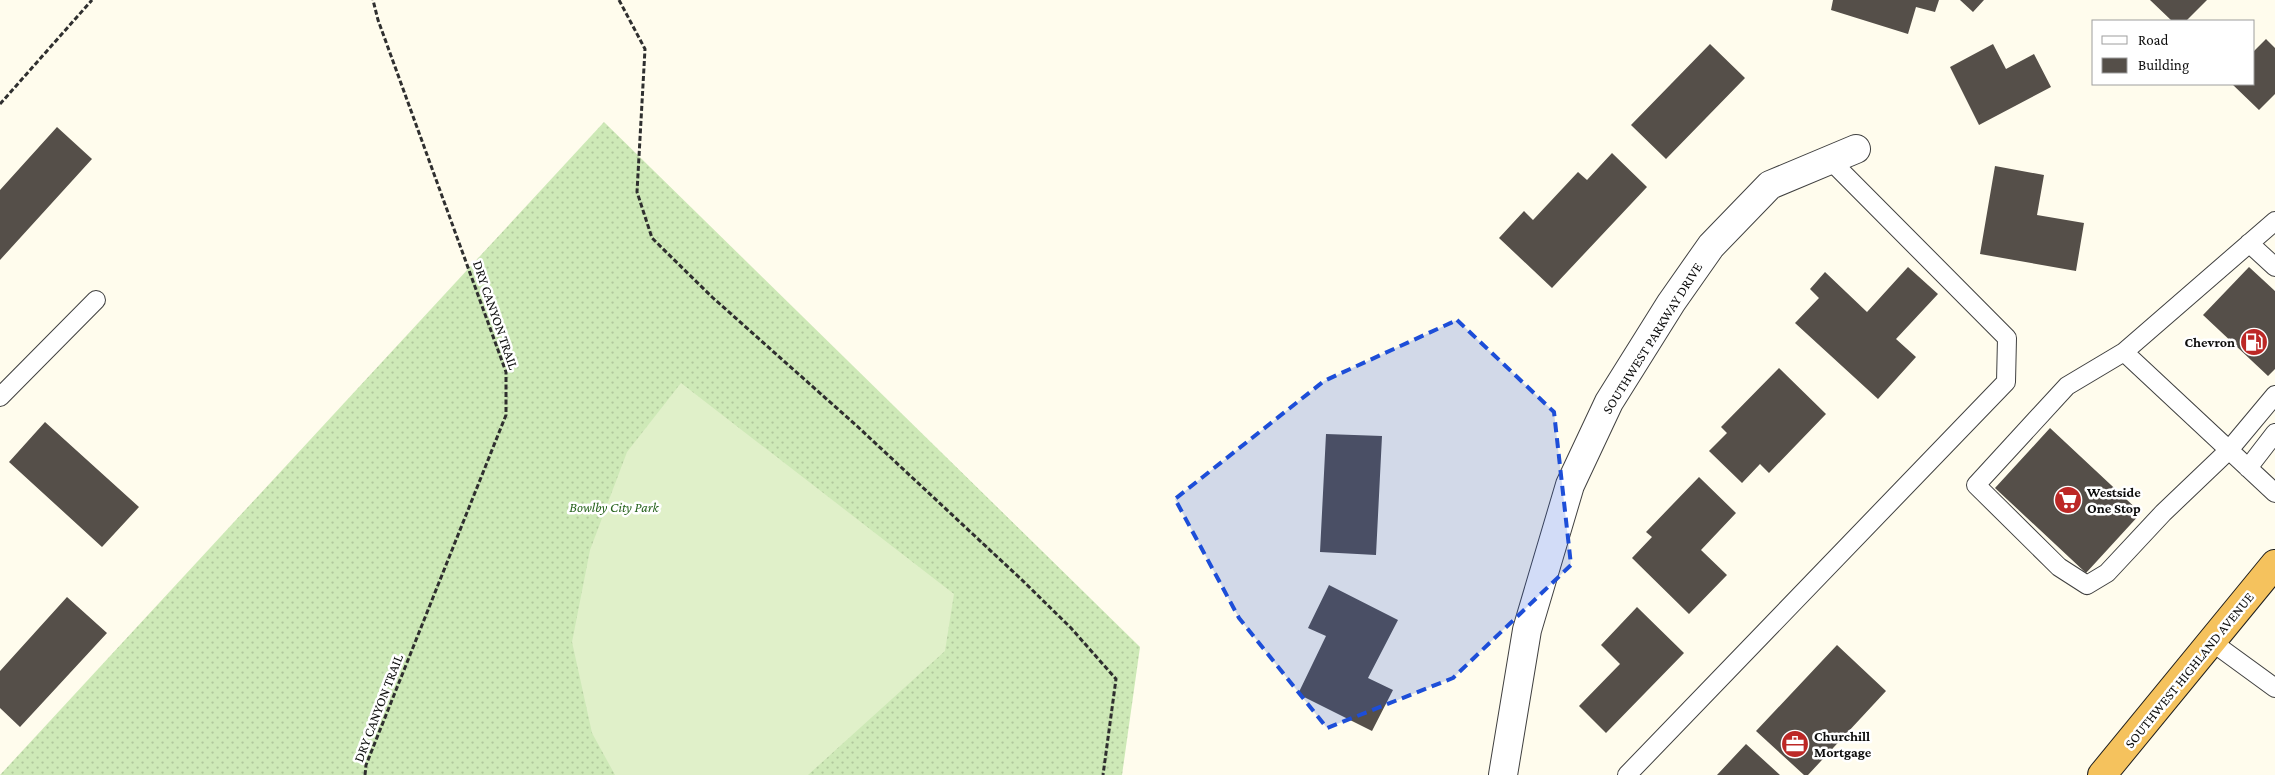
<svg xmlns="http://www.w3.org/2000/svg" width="2275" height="775" viewBox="0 0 2275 775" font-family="'Crimson Pro',serif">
<defs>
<pattern id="grass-dots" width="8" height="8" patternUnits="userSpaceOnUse" patternTransform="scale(1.25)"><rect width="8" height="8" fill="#cee9b7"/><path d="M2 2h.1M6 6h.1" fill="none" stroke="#b0c79c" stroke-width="1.8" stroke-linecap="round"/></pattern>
</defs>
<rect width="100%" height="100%" fill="#fffced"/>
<path fill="url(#grass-dots)" d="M604,122L1140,647L1122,775H0Z"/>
<path fill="#e0f0c9" d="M681,383L954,594L945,651L808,775H615L592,733L572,642L590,550L627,452Z"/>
<path fill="#554f49" d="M1833,0H1939L1935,12L1916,7L1908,34L1831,10Z
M1960,0H1984L1973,12Z
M2150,0H2207L2186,21H2172Z
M2266,39L2275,48V94L2259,110L2232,84H2254V51Z
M1710,44L1745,78L1666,159L1631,125Z
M1993,44L2006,69L2034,54L2051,87L1979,125L1950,67Z
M57,127L92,159L0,260V190Z
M1612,153L1647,187L1552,288L1499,238L1524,211L1533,220L1578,172L1587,180Z
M1995,166L2044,175L2037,215L2084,223L2076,271L1980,254Z
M1908,267L1938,294L1896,339L1916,357L1878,399L1795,323L1819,298L1810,289L1825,272L1867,312Z
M2249,267L2275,291V369L2268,376L2203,315Z
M1779,368L1826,414L1769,473L1760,464L1742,483L1709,451L1727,433L1721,427Z
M45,422L139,507L102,547L9,462Z
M2050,428L2141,513L2086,573L1995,488Z
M1326,434L1382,436L1376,555L1320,552Z
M1699,477L1736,513L1701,550L1727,575L1689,614L1632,558L1652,537L1646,532Z
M1329,585L1398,620L1368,678L1393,690L1372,731L1298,694L1326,636L1308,628Z
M67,597L107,633L20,727L0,708V671Z
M1637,607L1684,653L1606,733L1579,706L1620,664L1601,645Z
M1837,645L1886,691L1808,775H1804L1756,731Z
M1746,744L1780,775H1717Z"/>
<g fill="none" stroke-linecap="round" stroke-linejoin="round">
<g stroke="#404040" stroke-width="20">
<path id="service" d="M2275,221L2124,352L2275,493
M2249,243L2275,267
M2124,352L2067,386L1976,485L2059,567L2087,585L2107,573L2163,513L2229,450L2275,395
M0,397L96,300
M2248,468L2275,433
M2212,642L2275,688
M1627,775L2006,382L2007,338L1831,161"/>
</g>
<g stroke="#404040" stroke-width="30">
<path id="minor" d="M1503,775L1527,630L1570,485L1609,402L1671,303L1711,246L1770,185L1856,149"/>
</g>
<g stroke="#1e1e1e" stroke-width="30">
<path id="trunk" d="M2102,775L2275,564"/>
</g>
<path stroke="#2f2f2f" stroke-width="3" stroke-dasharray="5 2.5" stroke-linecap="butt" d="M619,0L645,49L637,192L652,238L712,297L858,427L1022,580L1071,628L1116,679L1103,775
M0,104L92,0
M365,775L366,765L506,415V372L378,20L373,0"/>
<use href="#service" stroke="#fff" stroke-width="18"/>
<use href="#minor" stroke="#fff" stroke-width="28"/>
<use href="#trunk" stroke="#f5c25d" stroke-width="28"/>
</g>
<path fill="#1d4ed8" fill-opacity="0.2" stroke="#1d4ed8" stroke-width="4" stroke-dasharray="10 6" stroke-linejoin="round" d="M1457,320L1554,412L1571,565L1453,678L1327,728L1239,618L1175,499L1324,381Z"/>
<defs>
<g id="fuel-disc" transform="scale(1.4375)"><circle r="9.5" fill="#bc2826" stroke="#fff"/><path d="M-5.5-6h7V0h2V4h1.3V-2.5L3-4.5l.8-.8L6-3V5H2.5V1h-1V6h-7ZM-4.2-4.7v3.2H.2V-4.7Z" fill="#fff"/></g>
<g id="supermarket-disc" transform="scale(1.4375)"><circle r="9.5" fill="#bc2826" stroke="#fff"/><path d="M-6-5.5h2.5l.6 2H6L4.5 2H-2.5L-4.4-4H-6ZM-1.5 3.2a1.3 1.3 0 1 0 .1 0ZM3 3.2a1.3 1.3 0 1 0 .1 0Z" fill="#fff"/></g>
<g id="office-disc" transform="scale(1.4375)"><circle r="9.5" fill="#bc2826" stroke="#fff"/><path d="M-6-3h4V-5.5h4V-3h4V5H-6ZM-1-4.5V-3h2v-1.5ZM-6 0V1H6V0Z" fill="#fff"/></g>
</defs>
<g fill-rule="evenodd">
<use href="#fuel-disc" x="2254" y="342"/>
<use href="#supermarket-disc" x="2068" y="500"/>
<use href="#office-disc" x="1795" y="744"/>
</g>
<g text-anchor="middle" stroke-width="5" stroke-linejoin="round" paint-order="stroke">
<g font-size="14" fill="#0d0d0d" stroke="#fff">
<text transform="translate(496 315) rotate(71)" y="5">DRY CANYON TRAIL</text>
<text transform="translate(1652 338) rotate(-58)" y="5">SOUTHWEST PARKWAY DRIVE</text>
<text transform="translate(2189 670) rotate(-51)" y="5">SOUTHWEST HIGHLAND AVENUE</text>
<text transform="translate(378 708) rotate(-69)" y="5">DRY CANYON TRAIL</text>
</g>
<g font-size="14" font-weight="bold" fill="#0d0d0d" stroke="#fff" text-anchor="start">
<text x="2235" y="347" text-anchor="end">Chevron</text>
<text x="2087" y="497">Westside<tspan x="2087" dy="16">One Stop</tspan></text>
<text x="1814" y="741">Churchill<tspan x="1814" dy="16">Mortgage</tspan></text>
</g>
<g font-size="14" font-style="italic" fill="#28641e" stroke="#fff">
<text x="614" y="512">Bowlby City Park</text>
</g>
</g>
<rect x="2092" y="20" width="162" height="65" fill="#ffffff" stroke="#9e9e9e"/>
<rect x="2102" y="36" width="25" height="8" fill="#ffffff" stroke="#9e9e9e"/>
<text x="2138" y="45" font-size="15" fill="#0d0d0d">Road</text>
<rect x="2102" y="58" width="25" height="15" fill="#554f49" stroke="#9e9e9e"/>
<text x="2138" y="70" font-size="15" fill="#0d0d0d">Building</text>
</svg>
